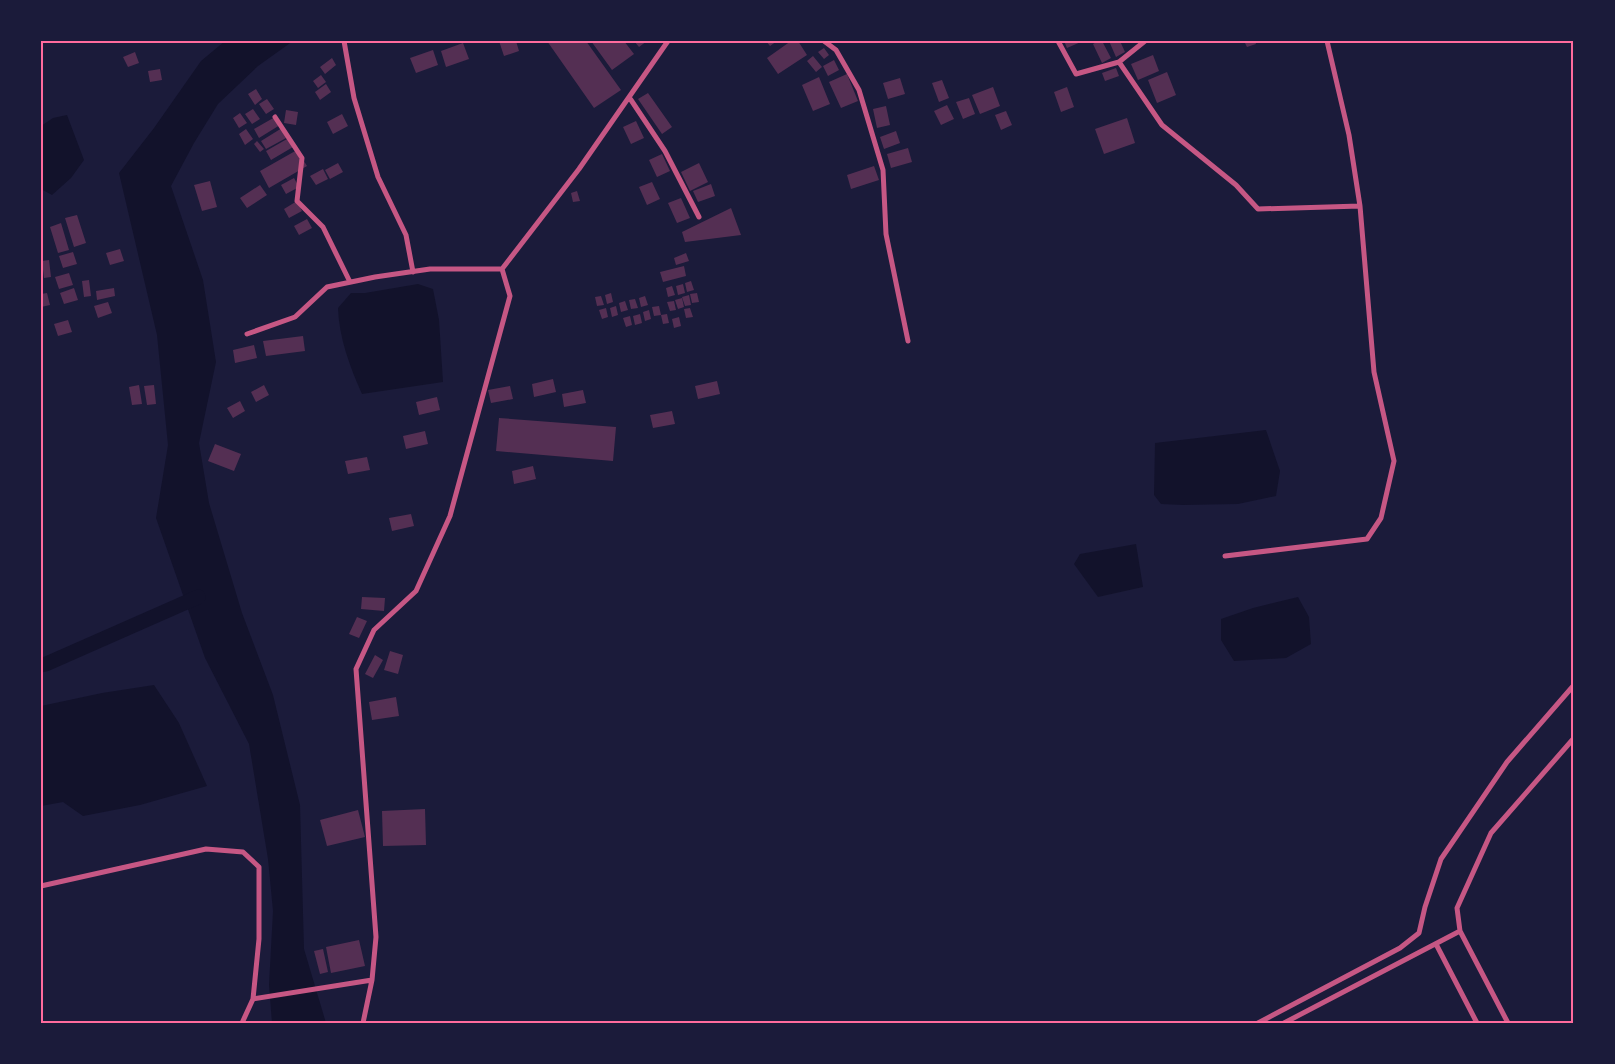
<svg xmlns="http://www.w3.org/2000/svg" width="1615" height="1064" viewBox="0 0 1615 1064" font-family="Overpass,sans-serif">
<rect width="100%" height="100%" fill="#1b1b3a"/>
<path fill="#12122b" d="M225,41H293L258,66L218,104L194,143L171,186L203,280L216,362L199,443L209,503L242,613L273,695L300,805L304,949L326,1023H272L269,985L273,911L268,859L249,744L205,658L156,518L168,445L157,335L119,173L154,128L201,61Z
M67,115L84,160L71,178L52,195L41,189V126L53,118Z
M418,284L433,289L439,320L443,382L362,394C350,367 339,338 338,308L351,293H365Z
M1266,430L1280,471L1276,496L1238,504L1183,505L1161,504L1154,495L1155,443Z
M1136,544L1143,587L1098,597L1074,564L1080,554Z
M1298,597L1309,617L1311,644L1286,658L1234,661L1221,640V619L1253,608Z
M154,685L179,723L207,786L140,805L83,816L63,802L41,806V706L102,693Z"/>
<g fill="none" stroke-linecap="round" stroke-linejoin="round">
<path stroke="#12122b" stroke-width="15" d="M41,665L46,664L198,597"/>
</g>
<path fill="#542f53" d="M499,41H516L519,51L504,56Z
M547,41H586L621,90L594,108Z
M591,41H624L634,54L612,70Z
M634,41H647L639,47Z
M766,41H777L770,46Z
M791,41H798L807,55L778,74L767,58Z
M1064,41H1083L1067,48Z
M1098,41H1102L1111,58L1102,63L1093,44Z
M1109,41H1120L1125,52L1116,57Z
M1244,41H1255L1256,44L1247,47Z
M463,43L469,59L446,67L441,51Z
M824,48L829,55L824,59L818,52Z
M433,50L438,65L416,73L410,58Z
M135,52L139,63L128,67L123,57Z
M1153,55L1159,71L1138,80L1131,64Z
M813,56L822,67L816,72L807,61Z
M332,58L336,65L325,74L320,67Z
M834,60L839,70L828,76L823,66Z
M1116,68L1119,76L1105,81L1102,73Z
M160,69L162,80L150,82L148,71Z
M1167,72L1176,95L1157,103L1148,80Z
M847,74L858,101L841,108L829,82Z
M321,75L326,82L318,88L313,81Z
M819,77L830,104L813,111L802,85Z
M900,78L905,94L888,99L883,83Z
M942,80L949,98L939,102L932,83Z
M326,84L331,92L320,100L315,92Z
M993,87L1000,106L980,114L972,95Z
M1067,87L1074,107L1061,112L1054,92Z
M256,89L262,99L255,105L248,94Z
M648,93L672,127L662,134L638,99Z
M969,98L975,114L963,119L956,102Z
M267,99L274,109L266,114L259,104Z
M947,105L954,119L941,125L934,111Z
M886,106L890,125L877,128L873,109Z
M253,109L260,119L252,124L245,114Z
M286,110L298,112L296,125L284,123Z
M1006,111L1012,125L1001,130L995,115Z
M240,113L247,123L239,128L233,118Z
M342,114L348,126L333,134L327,122Z
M275,117L280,125L259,138L254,129Z
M1127,118L1135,143L1104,154L1095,129Z
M636,121L644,138L631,144L623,127Z
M282,128L288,137L266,149L261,141Z
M246,129L253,139L245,145L239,134Z
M896,131L900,143L884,149L880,137Z
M287,139L293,147L271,160L266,151Z
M257,141L264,149L260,152L254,144Z
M908,148L912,162L891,168L887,154Z
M297,150L307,166L269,188L260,171Z
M662,154L670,171L657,177L649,160Z
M338,163L343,172L330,179L325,170Z
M699,163L708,182L690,191L681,172Z
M874,166L879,180L851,189L847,175Z
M323,169L328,179L316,185L310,176Z
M294,178L299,187L286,194L281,185Z
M210,181L217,207L202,211L194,185Z
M652,182L660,199L647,205L639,187Z
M711,184L715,196L698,202L693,191Z
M260,185L267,195L247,208L240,198Z
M577,191L580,201L573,202L571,193Z
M681,198L690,218L677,223L668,203Z
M297,201L302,211L289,218L284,209Z
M731,208L741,235L685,242L682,232Z
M77,215L86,243L74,247L65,218Z
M307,219L312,228L299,235L294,226Z
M61,223L69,250L58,253L50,227Z
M120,249L124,261L110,265L106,253Z
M73,252L77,264L63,268L59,256Z
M686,253L689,261L676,265L674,258Z
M49,260L51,277L44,278L42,261Z
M684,266L686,276L663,282L660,272Z
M69,273L73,285L59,289L55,277Z
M89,280L91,296L84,297L82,281Z
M691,281L694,290L687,292L685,283Z
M683,284L685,293L678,295L676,286Z
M672,286L675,295L668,297L666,288Z
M74,288L78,300L64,304L60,293Z
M114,288L115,296L97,300L96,291Z
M47,293L50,305L41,307V294Z
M611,293L613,302L607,304L605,295Z
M697,293L699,302L692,303L690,294Z
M689,295L691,305L685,306L682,297Z
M601,296L604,305L597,306L595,297Z
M645,296L648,305L641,307L639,298Z
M682,298L684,307L678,309L675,300Z
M635,299L638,308L631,309L629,300Z
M625,301L628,310L621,312L619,303Z
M674,301L676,310L670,311L667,302Z
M108,302L112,313L98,318L94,306Z
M616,306L618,315L612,317L610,308Z
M659,306L661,315L654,316L652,307Z
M606,308L608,317L602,319L599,310Z
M690,308L693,317L686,318L684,309Z
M649,310L651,319L645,321L643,312Z
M640,314L642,323L635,325L633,316Z
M667,314L669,323L663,324L661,315Z
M630,316L632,325L626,327L623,318Z
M679,317L681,326L674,328L672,319Z
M68,320L72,332L58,336L54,324Z
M303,336L305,351L266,356L263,341Z
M254,345L257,358L235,363L233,350Z
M553,379L556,392L534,397L532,384Z
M717,381L720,394L698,399L695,386Z
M139,385L142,404L132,405L129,387Z
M154,385L156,404L147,405L144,386Z
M264,385L269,395L256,402L251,392Z
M510,386L513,399L491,403L488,390Z
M583,390L586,403L564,407L562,394Z
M437,397L440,410L419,415L416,402Z
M240,401L245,411L233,418L227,408Z
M672,411L675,424L653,428L650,415Z
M499,418L616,427L613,461L496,451Z
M425,431L428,444L406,449L403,436Z
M215,444L241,454L234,471L208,461Z
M367,457L370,470L348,474L345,461Z
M533,466L536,479L514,484L512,471Z
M411,514L414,526L392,531L389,518Z
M362,597L385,598L384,611L361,609Z
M357,617L367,621L359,638L349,634Z
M390,651L403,655L398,674L384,670Z
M375,655L383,660L373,678L365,674Z
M396,697L399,716L372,720L369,702Z
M425,809L426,845L383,846L382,811Z
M358,810L365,837L327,846L320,820Z
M359,940L365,966L331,973L326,947Z
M323,949L328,972L320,974L314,951Z"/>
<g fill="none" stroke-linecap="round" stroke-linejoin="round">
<path stroke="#c65784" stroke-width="5" d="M344,41L354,98L378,177L406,235L413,272
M824,41L836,50L859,90L883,170L886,234L908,341
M1058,41L1076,74L1119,62L1162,125L1236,185L1258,209L1360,206L1349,135L1327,41
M1119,62L1145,41
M629,97L665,151L699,217
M275,117L302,158L297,201L323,227L350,282
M247,334L295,317L327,287L375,277L430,269H502
M1225,556L1367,539L1381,518L1394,461L1374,372L1360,206
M41,886L206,849L243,852L259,867V939L253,999L242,1023
M1436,944L1477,1023
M253,999L372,980
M363,1023L372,980L376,937L356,669L374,630L416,591L450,516L510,296L502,269L579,169L668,41
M1258,1023L1400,948L1419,933L1425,907L1441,859L1507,762L1574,685
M1284,1023L1460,931
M1508,1023L1460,931L1457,908L1491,833L1574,738"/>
</g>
<rect width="1615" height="1064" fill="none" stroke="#1b1b3a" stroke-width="85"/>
<rect x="42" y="42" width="1530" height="980" fill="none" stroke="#ff6b9d" stroke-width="2"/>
</svg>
